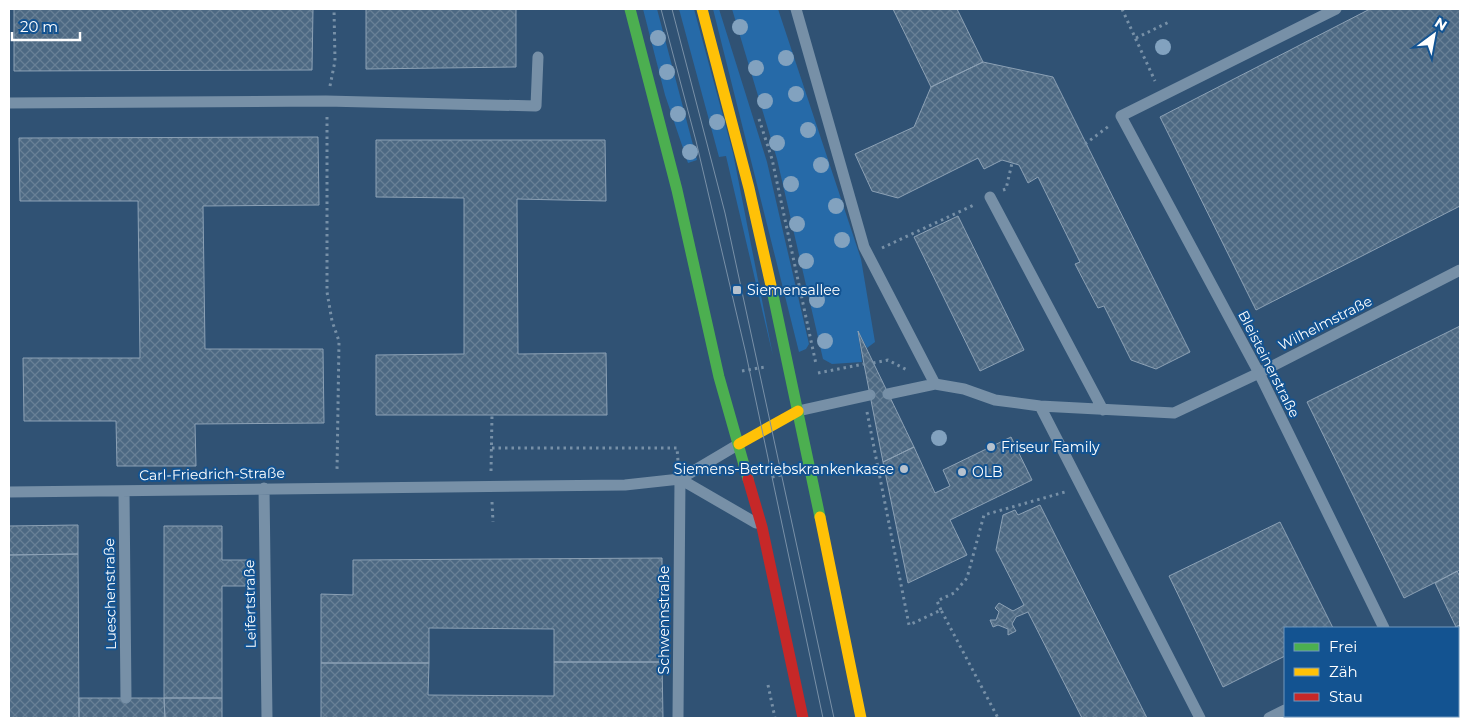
<svg xmlns="http://www.w3.org/2000/svg" width="1469" height="727" viewBox="0 0 1469 727" font-family="Montserrat,sans-serif">
<defs>
<pattern id="building-cross-hatch" width="8" height="8" patternUnits="userSpaceOnUse" patternTransform="scale(1.25)"><rect width="8" height="8" fill="#4d6983"/><path d="M0 0l8 8M0 8l8-8" fill="none" stroke="#688096"/></pattern>
</defs>
<rect width="100%" height="100%" fill="#305274"/>
<path fill="#266aa8" d="M643,9H657L697,160L688,163L665,95Z
M679,9H694L733,153L773,356L726,156L719,157Z
M713,9H719L767,162L809,344L806,349L799,352Z
M732,9H778L861,259L875,342L867,348L858,331L862,362L832,364L823,359L777,159Z"/>
<path fill="url(#building-cross-hatch)" stroke="#8ca1b5" d="M14,9H313L312,70L14,71Z
M366,9H516V67L366,69Z
M893,9H957L983,62L931,87Z
M1370,9H1460V206L1256,310L1160,117Z
M983,62L1053,77L1190,352L1156,369L1131,360L1104,306L1098,308L1075,264L1080,262L1038,177L1028,183L1019,165L1002,160L984,169L978,158L898,198L872,191L855,154L914,127L931,87Z
M318,137L319,205L203,206L205,349H323L324,423L195,424L196,466H117L116,421H24L23,358H140L138,201H20L19,138Z
M376,140H605L606,201L517,199L518,354L606,353L607,415H376V355L464,354V198L376,197Z
M958,216L1024,350L980,371L914,237Z
M1460,326V570L1404,598L1307,402Z
M858,331L914,447L883,462L864,364Z
M1011,437L1032,480L950,520L967,555L908,583L883,462L914,447L935,493L950,486L943,470Z
M1040,505L1147,718H1082L1028,612L1016,617L1012,624L1016,631L1008,635V629L998,625L993,627L990,620H996L999,612L995,608L999,603L1013,611L1024,605L996,550L1003,515L1015,510L1018,515Z
M1280,522L1333,628H1285V656L1223,687L1169,576Z
M78,525V554L9,555V526Z
M164,526H222V560H249V586H222V698H164Z
M78,554L79,718H9V555Z
M662,558V662H554V629L429,628V663H321V594L353,595V560Z
M1457,571L1460,577V625L1456,627L1435,583Z
M1460,625V702L1458,697V628H1453Z
M554,662H662L663,718H321V663H429L428,695L554,696Z
M79,698H164L165,718H79Z
M164,698H222V718H165Z
M1354,716H1377L1378,718H1349Z"/>
<g fill="none" stroke-linecap="round" stroke-linejoin="round">
<path stroke="#7790a7" stroke-width="3" stroke-dasharray="2.5 4" stroke-linecap="butt" d="M1122,9L1155,81
M1136,38L1169,22
M330,86L335,61L334,9
M327,117V292L332,321L339,341L337,471
M759,119L772,159L816,364
M1085,144L1109,126
M1003,190L1006,189L1012,163
M882,248L976,204
M873,363L888,360L907,370
M742,371L765,367
M818,373L864,364
M867,412L909,625L941,610L998,718
M492,448H677L678,461
M491,471L492,415
M772,477L785,474
M492,502L493,522
M941,610L937,601L954,593L967,578L984,515L1065,492
M768,685L775,718"/>
<path stroke="#7790a7" stroke-width="11" d="M796,9L864,247L935,384
M1336,9L1121,116L1259,373L1384,628
M9,103L326,101L536,106L538,57
M990,197L1103,410
M888,394L935,384L964,389L995,400L1040,406L1174,413L1259,373L1460,270
M1040,406L1200,718
M798,411L870,395
M680,479L756,523
M264,488L267,718
M124,491L126,698
M9,492L625,485L680,479L739,444
M1429,716L1430,718
M678,718L680,479
M1269,718L1285,710"/>
<path stroke="#4caf50" stroke-width="11" d="M630,9L677,190L719,377L748,479
M772,290L820,517"/>
<path stroke="#ffc107" stroke-width="11" d="M702,9L749,188L772,290
M739,444L798,411
M820,517L861,718"/>
<path stroke="#c62828" stroke-width="11" d="M748,479L762,527L803,718"/>
<path stroke="#7990a7" stroke-width="1" d="M661,9L696,141L746,354L823,718
M672,9L725,213L834,718"/>
</g>
<g fill="#82a2bf">
<circle cx="740" cy="27" r="8"/>
<circle cx="658" cy="38" r="8"/>
<circle cx="1163" cy="47" r="8"/>
<circle cx="786" cy="58" r="8"/>
<circle cx="756" cy="68" r="8"/>
<circle cx="667" cy="72" r="8"/>
<circle cx="796" cy="94" r="8"/>
<circle cx="765" cy="101" r="8"/>
<circle cx="678" cy="114" r="8"/>
<circle cx="717" cy="122" r="8"/>
<circle cx="808" cy="130" r="8"/>
<circle cx="777" cy="143" r="8"/>
<circle cx="690" cy="152" r="8"/>
<circle cx="821" cy="165" r="8"/>
<circle cx="791" cy="184" r="8"/>
<circle cx="836" cy="206" r="8"/>
<circle cx="797" cy="224" r="8"/>
<circle cx="842" cy="240" r="8"/>
<circle cx="806" cy="261" r="8"/>
<circle cx="817" cy="300" r="8"/>
<circle cx="825" cy="341" r="8"/>
<circle cx="939" cy="438" r="8"/>
</g>
<g fill="#b7c2ce" stroke="#135391" stroke-width="2">
<rect x="732" y="285" width="10" height="10" rx="2.5"/>
<circle cx="991" cy="447" r="5"/>
<circle cx="904" cy="469" r="5"/>
<circle cx="962" cy="472" r="5"/>
</g>
<g text-anchor="middle" stroke-width="4" stroke-linejoin="round" paint-order="stroke">
<g font-size="14" fill="#fff" stroke="#135391" text-anchor="start">
<text x="747" y="295">Siemensallee</text>
<text x="1001" y="452">Friseur Family</text>
<text x="894" y="474" text-anchor="end">Siemens-Betriebskrankenkasse</text>
<text x="972" y="477">OLB</text>
</g>
<g font-size="14" fill="#fff" stroke="#135391">
<text transform="translate(1325 323) rotate(-27)" y="5">Wilhelmstraße</text>
<text transform="translate(1269 364) rotate(63)" y="5">Bleisteinerstraße</text>
<text transform="translate(212 474) rotate(-1)" y="5">Carl-Friedrich-Straße</text>
<text transform="translate(110 594) rotate(-91)" y="5">Lueschenstraße</text>
<text transform="translate(250 604) rotate(-91)" y="5">Leifertstraße</text>
<text transform="translate(664 620) rotate(-90)" y="5">Schwennstraße</text>
</g>
</g>
<rect width="1469" height="727" fill="none" stroke="#ffffff" stroke-width="20"/>
<rect x="1284" y="627" width="175" height="90" fill="#135391" stroke="#7198bd"/>
<rect x="1294" y="643" width="25" height="8" fill="#4caf50" stroke="#7198bd"/>
<text x="1329" y="652" font-size="15" fill="#ffffff">Frei</text>
<rect x="1294" y="668" width="25" height="8" fill="#ffc107" stroke="#7198bd"/>
<text x="1329" y="677" font-size="15" fill="#ffffff">Zäh</text>
<rect x="1294" y="693" width="25" height="8" fill="#c62828" stroke="#7198bd"/>
<text x="1329" y="702" font-size="15" fill="#ffffff">Stau</text>
<g transform="translate(1434 35) rotate(32)" stroke="#135391" stroke-width="4" paint-order="stroke">
<path d="M0-4L9 19L0 12L-9 19Z" fill="#ffffff"/>
<text y="-8" font-size="14" font-weight="bold" text-anchor="middle" fill="#ffffff">N</text>
</g>
<path d="M12 32v8h68v-8" fill="none" stroke="#ffffff" stroke-width="2.5"/>
<text x="20" y="32" font-size="15" fill="#ffffff" stroke="#135391" stroke-width="4" paint-order="stroke">20 m</text>
</svg>
